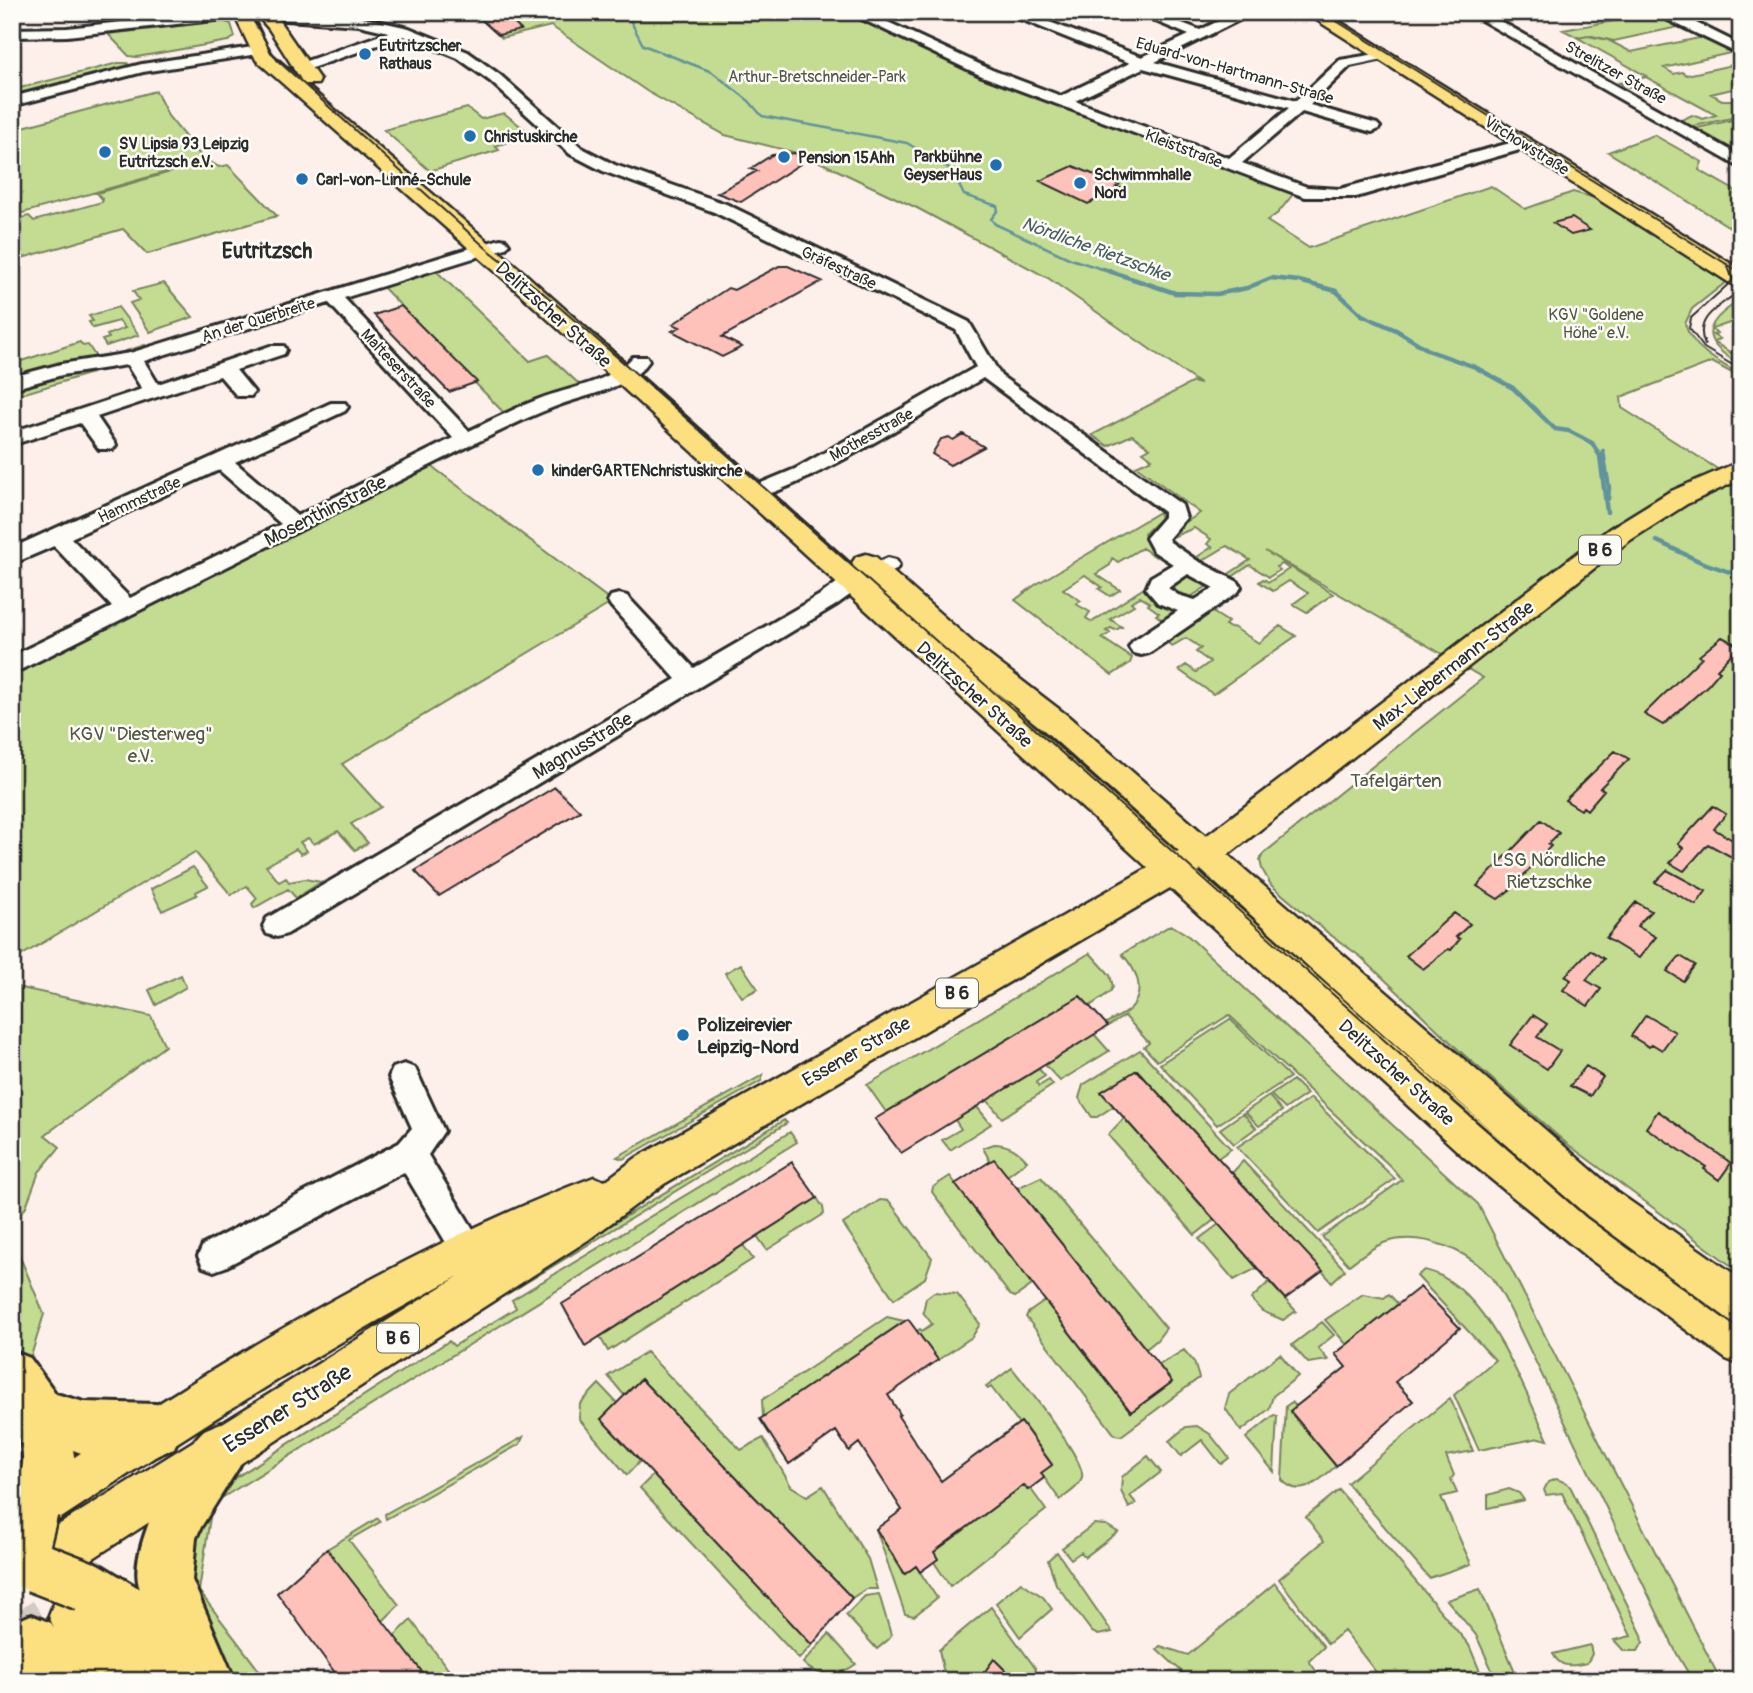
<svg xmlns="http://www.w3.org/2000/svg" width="1753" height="1693" viewBox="0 0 1753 1693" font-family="Pangolin,sans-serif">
<rect width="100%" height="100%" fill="#fdf0eb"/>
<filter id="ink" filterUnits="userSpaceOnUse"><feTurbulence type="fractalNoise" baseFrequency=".0143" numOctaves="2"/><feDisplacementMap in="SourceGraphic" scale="14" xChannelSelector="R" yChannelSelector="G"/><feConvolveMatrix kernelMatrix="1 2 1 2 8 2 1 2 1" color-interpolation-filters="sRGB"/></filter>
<g filter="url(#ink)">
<path fill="#c4dc92" stroke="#78845e" stroke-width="2" d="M473,12H848C989,86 1144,137 1294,193L1278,213L1267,221L1309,248L1491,186L1525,209L1573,192L1595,198L1726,282L1692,309L1685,324C1693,350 1719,362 1741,375V378L1712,362L1621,397L1622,408L1741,484V1273L1566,1143L1463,1054L1361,957L1328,933L1271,885L1262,869L1260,860L1263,854L1483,678L1265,551L1333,594L1307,612L1293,604L1308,593L1289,581L1273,591L1259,582L1263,579L1269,582L1289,569L1282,564L1276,567L1280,570L1269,577L1250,565L1229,579L1240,591L1221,579L1250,560L1227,546L1200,562L1191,561L1212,547L1207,544L1211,539L1194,528L1170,538L1174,542L1172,544L1191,556L1186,558L1168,547V534L1200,513L1136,466L1152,459L1143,452L1150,448L1132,435L1108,446L1092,435L1193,382L1200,384L1048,278L917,208L805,155L725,135L648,92L551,26L502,38Z
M1653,14L1683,26L1614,41L1588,35L1577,37L1563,30Z
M223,21L231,24L235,37L228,41L137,57L129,56L108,34Z
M1588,36L1608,40L1631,52L1704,37L1735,52L1664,68L1674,74L1682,72L1687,75L1741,63V87L1711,94L1722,100H1735L1741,116L1689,127L1679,121L1692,115L1703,119L1716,115L1646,77L1634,80L1641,84L1629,87L1619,83L1646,76L1578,38Z
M118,63H127L132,68L12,101V90Z
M156,91L168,116L205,161L12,216V130Z
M467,108L481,119L504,113L532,135L495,146L499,150L430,171L384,130Z
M1741,118V156L1693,129Z
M1654,135L1702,162L1699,170L1741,194V234L1608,152Z
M209,161L219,167L228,165L277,216L147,254L123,229L12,261V220L29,216L34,221L102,202L103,200L97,193Z
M430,265L530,361L548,355L580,385L506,415L378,282Z
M164,283L193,317L150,332L130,303L139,300L133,291Z
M1733,305L1741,307V319L1712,329L1717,333L1713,335L1720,339L1714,342L1741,359V365C1707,346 1697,329 1733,305Z
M118,307L139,335L106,346L102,340L109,338L107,335L125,328L119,321L93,328L89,322L93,321L89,316Z
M80,342L83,346L88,345L98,360L145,345L148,349L119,358L12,379V364Z
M95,370V372L12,397V389L61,374Z
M430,465L613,602L342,764L381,807L351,824L368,843L355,850L338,831L314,844L308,838L300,842L307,851L301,854L296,849L266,866L279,882L286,878L289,882L305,879L321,882L296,898L288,889L254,908L252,904L257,898L247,886L231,895L195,852L12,961V673Z
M1159,512L1161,518L1144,534L1150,546L1161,554L1156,557L1142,548L1118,562L1112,558L1110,565L1096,574L1120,590L1110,596L1099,589L1102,587L1085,575L1063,589L1081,601L1076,604L1090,612L1086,618L1092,622L1144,588L1183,614L1164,621L1156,615L1159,613L1148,605L1150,603L1140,597L1131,602L1134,605L1110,619L1122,627L1115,630L1111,628L1106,631L1110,633L1102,638L1132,658L1130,663L1112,675L1015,600L1035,585Z
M1187,574L1203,581L1206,587L1189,598L1178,597L1167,586Z
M1224,596L1230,599L1217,607L1214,613L1228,622L1225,625L1230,628L1233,627L1259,643L1280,626L1296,636L1213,694L1179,670L1186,665L1196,672L1210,662L1196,652L1201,648L1186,638L1172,646L1161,638Z
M193,867L208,886L196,892L197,895L162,911L151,889Z
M1171,925L1186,934L1478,1204L1721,1681H1693L1677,1654L1513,1315C1506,1302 1500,1288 1491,1277C1467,1250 1422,1231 1386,1242C1372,1247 1361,1256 1349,1265L1322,1237L1402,1180L1391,1167L1229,1015L1157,1061L1144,1047L1149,1043L1125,1016L1108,1026L1106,1023C1113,1019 1124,1015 1130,1009C1147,991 1136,969 1122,954Z
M1090,953L1110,975L1113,987L1110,992L1090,1006L1080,996L886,1112L867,1085Z
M741,964L758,989L742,997L725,973Z
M181,975L186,987L156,1005L149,990Z
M12,986L151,1016L165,1046L45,1135L60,1147L39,1172L25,1209L12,1216Z
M1230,1019L1290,1077L1217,1125L1160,1064Z
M1094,1034L1109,1051L1060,1081L1045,1065Z
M1140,1050L1231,1149L1218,1158L1137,1070L1101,1092L1114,1106L1097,1117H1092L1079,1098L1083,1085Z
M1039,1069L1045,1076L1036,1082L1039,1086L1049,1080L1053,1085L1002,1118L987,1100Z
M763,1075L761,1081L623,1159L617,1157Z
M1293,1080L1307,1094L1285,1109L1271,1095Z
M1269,1096L1282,1111L1259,1126L1245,1112Z
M1311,1098L1395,1179L1318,1233L1237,1147Z
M977,1107L991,1124L950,1150L942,1140L961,1129L955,1120Z
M1243,1113L1256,1128L1234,1144L1220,1129Z
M1124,1118L1214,1220L1195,1235L1108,1135Z
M784,1120L787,1123L509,1293L506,1289Z
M790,1132L797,1142L212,1504L199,1591L267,1681H233L174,1577L196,1503L449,1341L454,1346L516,1308L512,1300Z
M994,1144C1008,1144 1018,1150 1027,1161L1007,1176L990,1161L983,1148Z
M1243,1161L1345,1270L1332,1282L1232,1173Z
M950,1176L1032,1285L1015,1297L1010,1295L932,1192L933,1187Z
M1041,1177L1166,1328L1157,1340L1146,1349L1017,1188Z
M817,1198L823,1207L824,1214L767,1250L757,1236Z
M880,1200L889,1201L932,1258L925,1278L894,1299L843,1224Z
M1219,1224L1257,1268L1234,1280L1199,1239Z
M12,1238L44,1314L27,1369L12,1349Z
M743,1245L753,1259L608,1351L600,1337Z
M1424,1270C1485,1282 1523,1388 1548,1440L1539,1438L1479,1450L1454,1395L1495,1360L1417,1276Z
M1269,1282L1296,1311L1283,1320L1262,1311L1251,1299Z
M934,1292L957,1294L980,1324L972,1337L938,1360L917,1331L920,1329L922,1331L932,1324L923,1312L926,1298Z
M1363,1294L1384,1298L1389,1294L1398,1304L1347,1345L1325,1320Z
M1045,1301L1131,1412L1172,1382L1159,1365L1184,1350L1194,1362L1199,1378L1121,1436L1115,1435L1026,1317L1028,1313Z
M887,1317L904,1321L763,1417L762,1400Z
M1322,1322L1334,1335L1318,1348L1328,1360L1308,1363L1292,1345Z
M646,1352L741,1450L763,1438L791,1486L807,1496L823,1486L868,1559L877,1589H866L852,1598L641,1379L624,1395L608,1376Z
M1280,1354L1298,1376L1273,1396L1269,1409L1241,1431L1225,1408L1229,1394Z
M1012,1368C1025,1385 1086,1460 1082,1477C1080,1487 1067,1494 1060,1500L1041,1473L1052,1464L1022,1423L1019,1424L991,1387L988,1389L986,1387Z
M599,1384L617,1403L601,1419L640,1461L627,1475L579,1419L580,1404Z
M1450,1398L1473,1451L1446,1456L1454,1475L1451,1479L1457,1493L1441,1497L1471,1564L1429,1578L1347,1483Z
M1292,1402L1296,1406L1290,1412L1336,1466C1320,1479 1301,1501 1282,1480L1286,1406Z
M1274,1415L1277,1416L1274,1472L1246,1438Z
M1197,1426L1210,1434L1229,1458L1221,1464L1202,1440L1181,1456L1169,1441L1186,1427Z
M523,1437L520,1444L386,1519L385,1514Z
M1148,1456L1161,1472L1130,1496L1136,1503L1129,1508L1121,1491L1122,1477Z
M653,1475L812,1645L799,1659L640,1488Z
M1556,1479L1567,1483L1571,1488L1642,1635L1643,1642L1638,1651H1624L1614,1640L1631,1636L1562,1493L1546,1495L1544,1490L1548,1482Z
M1024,1485L1027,1490L1030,1488L1046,1510L950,1586L934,1562V1552Z
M1509,1489L1519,1493L1524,1500L1488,1508V1495Z
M1339,1490L1469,1645L1484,1681H1374L1379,1676L1344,1631L1328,1644L1279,1579L1324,1541L1306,1517Z
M378,1518L380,1522L349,1540L399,1605L383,1621L327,1549Z
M1094,1524L1106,1525L1118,1532L1085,1557L1081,1552L1071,1559L1062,1548Z
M876,1529L904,1574L916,1566L937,1598L914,1616L905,1614Z
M1057,1552L1112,1632L1098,1635L1092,1632L1056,1584L1048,1560Z
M1021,1582L1043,1597L1052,1609L1020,1637L996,1603Z
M1275,1583L1324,1647L1309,1661L1323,1681H1192L1157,1649L1160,1646L1188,1655Z
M1480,1589L1519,1681H1497L1476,1635L1447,1600Z
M879,1594L891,1635L889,1639L877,1649L846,1615L865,1596Z
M991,1607L1036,1669L1032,1681H1016L994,1659L978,1681H950L943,1669L939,1650Z
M411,1620L457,1681H429L394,1636Z
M829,1634L856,1664C840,1676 818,1679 803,1663Z
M1590,1645L1592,1654L1587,1663C1572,1666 1561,1669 1553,1654Z"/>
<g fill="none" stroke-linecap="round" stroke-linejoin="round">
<path stroke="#62929b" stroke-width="2.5" d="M626,12L643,45L712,72L749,101L762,116L907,143L951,170L964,195L997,206L998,210L991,219L995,224L1071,259L1108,271"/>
<path stroke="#62929b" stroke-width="4.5" d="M1103,269L1175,293L1217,294L1247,288L1271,278L1299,281L1336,291L1362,315L1396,330L1430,351L1475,367L1513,388L1555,429L1569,431L1592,443L1600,456L1607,512
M1603,451L1609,488L1608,499
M1657,541L1701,562L1741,576"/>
</g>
<path fill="#fec2bb" stroke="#2b2b2b" stroke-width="2" d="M473,12H502L521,30L498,35Z
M796,153L800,164L741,202L717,193L757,171L750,169L772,155Z
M1073,166L1119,185L1116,187L1120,188L1088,204L1040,181Z
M1572,218L1590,230L1571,235L1553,223Z
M779,266H788L822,281L722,337L742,347L722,357L672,331L680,327L673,324L728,288L734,290Z
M401,306L477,382L449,392L374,315Z
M963,434L984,447L950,465L932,454L941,439L949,437L953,440Z
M1722,637L1739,646L1717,669L1720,671L1708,685L1663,725L1644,714L1702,657L1699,656Z
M1615,751L1629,759L1600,788L1604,790L1587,810L1583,807L1581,810L1565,800Z
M555,787L580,811L439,896L415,871Z
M1713,806L1726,814L1714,829L1741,845V862L1708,844L1684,871L1670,863L1683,848L1678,844Z
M1541,820L1559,833L1548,844L1551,846L1511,889L1498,899L1477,886Z
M1667,870L1706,891L1696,905L1655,882Z
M1636,902L1651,911L1637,926L1656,937L1639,958L1606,938Z
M1454,913L1470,924L1456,937L1460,939L1451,950L1448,949L1423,969L1406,956Z
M1590,950L1604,959L1586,980L1601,989L1588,1006L1563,990L1571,980L1565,976Z
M1680,956L1695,965L1683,981L1667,971Z
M1080,996L1108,1026L901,1153L875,1119Z
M1533,1015L1547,1024L1537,1037L1560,1051L1547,1069L1510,1045Z
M1646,1015L1675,1032L1662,1050L1652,1044L1649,1047L1631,1036Z
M1586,1066L1603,1077L1590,1096L1570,1086Z
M1137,1070L1218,1158L1323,1271L1285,1299L1101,1092Z
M1658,1111L1731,1163L1719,1180L1704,1169L1706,1167L1646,1128Z
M994,1159L1172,1382L1131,1412L955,1184Z
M792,1162L817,1198L585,1346L562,1304Z
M1420,1287L1460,1328L1395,1382L1413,1401L1336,1466L1290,1411L1346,1367L1335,1354Z
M908,1319L938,1360L888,1395L900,1414L898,1416L941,1481L1021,1422L1052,1465L1041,1473L1044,1478L1028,1490L1024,1485L934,1552L938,1559L920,1572L916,1566L905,1574L876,1529L902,1510L859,1443L849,1451L836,1431L789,1464L760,1419Z
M641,1379L852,1598L812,1645L601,1419Z
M327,1549L383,1621L429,1681H341L277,1593Z
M994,1659L1016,1681H978Z"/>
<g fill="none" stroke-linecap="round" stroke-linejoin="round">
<path stroke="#d3c9c5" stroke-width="50" stroke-dasharray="50 25" stroke-linecap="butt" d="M12,1615L31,1643"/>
<g stroke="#2b2b2b" stroke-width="6">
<path id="minor" d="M211,12H290L359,17L409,28L468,52L500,75L582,148L615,165L726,204L969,322L1001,376L1182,505L1186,518L1168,539L1170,542L1196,560L1238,582L1241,587L1238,592L1149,653L1141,655L1133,653L1129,647L1133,641L1178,611L1158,603L1146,589L1151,577L1173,564L1153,551L1146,538L1164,517V512L983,378C946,400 778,505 747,497L744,493L747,489L795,469L976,367L956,330L714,212L603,171L570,154L490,81L458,58L404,36L300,72L295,71L293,68L295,65L389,32L359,25L241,17L67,36L12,37V29L67,28ZM1188,574L1214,588L1195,600L1178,595L1168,588Z
M847,12H866L992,70L1061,96L1130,63L1003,12H1023L1142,57L1189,35L1134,12H1154L1200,30L1237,12H1255L1155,62L1296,101L1340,60L1388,52V58L1350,66L1310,105L1377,124L1380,127L1377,130L1372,132L1302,112L1242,163L1307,187L1340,189L1525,139L1533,144L1530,147L1356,197H1305L982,76ZM1143,68L1289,108L1229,158L1075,101Z
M1467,12H1484L1741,156V168Z
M1664,12H1690L1682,16L1741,45V55L1664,18Z
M259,46L264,47V53L143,72L12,106V97L142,64Z
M500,239L506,240L509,244L506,248L344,298L469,431C492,420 515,408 539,399C570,387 610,383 633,357H647L649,361C629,390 585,394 554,407C527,417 501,431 475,443L12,674V656L112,607L54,546L12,564V548L331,403H345L348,407L345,411L235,462L297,516L453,438L329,303L144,361L158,384L270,346H284L286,350L284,354L236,370L254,392L251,396H237L220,376L97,417L116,445L113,449H99L80,423L12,445V432L142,389L127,365L62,375L12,389V377L61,364L130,353ZM219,470L281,524L130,598L71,538Z
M888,558L896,560L899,565L896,570L861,587L836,605L287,934L277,937L267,934L263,926L267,918L676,679L611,606L608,601L611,596L619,594L627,596L694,668L820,595L845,577Z
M404,1064L415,1068L444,1131L428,1155L479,1239L484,1250L479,1261L468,1265L457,1261L404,1172L225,1267L214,1271L203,1267L198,1256L203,1245L399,1143L412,1128L389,1077L393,1068Z"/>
</g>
<g stroke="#2b2b2b" stroke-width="5">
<path id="major" d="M233,12H250L270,53L302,81L269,29L254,12H273L320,80L318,84H305L522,271L854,567L852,563L856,557L866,554L876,557L978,647L1068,716L1206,836L1609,529L1669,492L1741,461V479L1687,504L1629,541L1228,855L1617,1192L1741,1279V1365L1726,1359L1587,1257L1464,1157L1170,888L664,1184L588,1240L78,1568L61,1574L44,1568L38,1551L44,1534L459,1276C318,1351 183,1438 49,1526L33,1533L17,1526C12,1514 12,1506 17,1494C201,1375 388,1255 594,1177L605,1181L636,1158L1148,868L506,281L256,60ZM990,687L1046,732L1179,851L1176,852ZM1201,870L1504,1142L1198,872Z
M1304,12H1324L1741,270V287L1733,285Z"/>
</g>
<g stroke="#2b2b2b" stroke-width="6">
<path id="highway" d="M12,1351L30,1358L56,1394L84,1402L156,1404L174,1412L182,1430L174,1448L156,1456L84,1454L73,1450L75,1462L52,1529L33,1537L14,1529C5,1502 20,1486 23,1463C24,1451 19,1428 12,1419Z
M221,1423L239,1431L247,1449L239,1467L201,1527L196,1538L192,1580L235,1681H154L144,1669L148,1681H87L78,1668L83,1681H22L12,1665V1623L31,1615L51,1623L54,1628L49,1616L57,1596L61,1595L57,1586L66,1567L85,1558L104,1567L140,1589C125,1553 176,1458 202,1432C206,1428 215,1426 221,1423Z"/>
</g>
<use href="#minor" fill="#fdfcf7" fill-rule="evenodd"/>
<use href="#major" fill="#fce080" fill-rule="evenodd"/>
<use href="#highway" fill="#fce080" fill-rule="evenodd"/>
<path stroke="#2b2b2b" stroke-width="2" d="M248,12L277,60L486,248L542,292L632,370L1438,1088
M1322,12L1741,273
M1727,264L1733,280L1691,318L1689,328L1704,348L1741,370
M1705,345C1692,317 1722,305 1741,290"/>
<path stroke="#2b2b2b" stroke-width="2.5" d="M1436,1086L1587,1217L1741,1330"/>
<g stroke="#2b2b2b" stroke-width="55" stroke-linecap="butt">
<path id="highway-bridge" d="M20,1562L33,1510
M36,1567L85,1586"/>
</g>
<use href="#highway-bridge" stroke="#fce080" stroke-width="50"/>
</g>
</g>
<g fill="#1f6fb2" stroke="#fdfcf7" stroke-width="2.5">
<circle cx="365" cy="54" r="7"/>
<circle cx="470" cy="136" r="7"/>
<circle cx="105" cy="152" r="7"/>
<circle cx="784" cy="157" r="7"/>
<circle cx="996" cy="165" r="7"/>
<circle cx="302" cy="179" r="7"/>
<circle cx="1080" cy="183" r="7"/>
<circle cx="538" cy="470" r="7"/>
<circle cx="683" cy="1035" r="7"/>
</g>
<g text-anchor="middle" stroke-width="5" stroke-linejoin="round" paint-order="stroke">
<g font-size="16" font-weight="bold" fill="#2b2b2b" stroke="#fdfcf7" text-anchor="start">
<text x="379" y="51">Eutritzscher<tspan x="379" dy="18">Rathaus</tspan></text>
<text x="484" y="142">Christuskirche</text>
<text x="119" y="149">SV Lipsia 93 Leipzig<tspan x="119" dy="18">Eutritzsch e.V.</tspan></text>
<text x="982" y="162" text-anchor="end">Parkbühne<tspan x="982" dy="18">GeyserHaus</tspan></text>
<text x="798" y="163">Pension 15Ahh</text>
<text x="1094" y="180">Schwimmhalle<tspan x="1094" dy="18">Nord</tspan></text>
<text x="316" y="185">Carl-von-Linné-Schule</text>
<text x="552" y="476">kinderGARTENchristuskirche</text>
</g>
<g font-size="16" fill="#2b2b2b" stroke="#fdfcf7">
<text transform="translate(1235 70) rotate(16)" y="6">Eduard-von-Hartmann-Straße</text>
<text transform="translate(1616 72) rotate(29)" y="6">Strelitzer Straße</text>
<text transform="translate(1527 145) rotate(32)" y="6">Virchowstraße</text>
<text transform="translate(1184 148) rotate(21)" y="6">Kleiststraße</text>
<text transform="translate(839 267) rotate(25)" y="6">Gräfestraße</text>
<text transform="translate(258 319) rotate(-17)" y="6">An der Querbreite</text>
<text transform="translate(399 368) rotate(47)" y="6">Malteserstraße</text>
<text transform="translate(871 434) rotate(-29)" y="6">Mothesstraße</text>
<text transform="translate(139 499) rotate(-25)" y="6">Hammstraße</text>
</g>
<g font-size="16" fill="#515745" stroke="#fdfcf7">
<text x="817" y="82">Arthur-Bretschneider-Park</text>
<text x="1596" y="320">KGV "Goldene<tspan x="1596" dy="18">Höhe" e.V.</tspan></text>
</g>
<g font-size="18" font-style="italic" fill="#475e63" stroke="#fdfcf7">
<text transform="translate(1096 249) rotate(20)" y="6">Nördliche Rietzschke</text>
</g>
<g fill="#fdfcf7" stroke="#6a6a68" stroke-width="2">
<rect x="1579" y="535.5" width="42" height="29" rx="5"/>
<rect x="936" y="978.5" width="42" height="29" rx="5"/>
<rect x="377" y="1323.5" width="42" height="29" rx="5"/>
</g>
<g font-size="18" font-weight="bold" fill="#2b2b2b">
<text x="1600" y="556">B 6</text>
<text x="957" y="999">B 6</text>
<text x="398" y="1344">B 6</text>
</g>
<g font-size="19" fill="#2b2b2b" stroke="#fdfcf7">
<text transform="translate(554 314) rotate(42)" y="7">Delitzscher Straße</text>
<text transform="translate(325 510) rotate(-27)" y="7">Mosenthinstraße</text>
<text transform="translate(1453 665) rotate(-38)" y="7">Max-Liebermann-Straße</text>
<text transform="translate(975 694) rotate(42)" y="7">Delitzscher Straße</text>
<text transform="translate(582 745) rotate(-31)" y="7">Magnusstraße</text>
<text transform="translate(856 1051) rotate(-30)" y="7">Essener Straße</text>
<text transform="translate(1397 1072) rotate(42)" y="7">Delitzscher Straße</text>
</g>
<g font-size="19" fill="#515745" stroke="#fdfcf7">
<text x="141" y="740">KGV "Diesterweg"<tspan x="141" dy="22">e.V.</tspan></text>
<text x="1396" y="787">Tafelgärten</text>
<text x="1549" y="866">LSG Nördliche<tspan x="1549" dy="22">Rietzschke</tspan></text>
</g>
<g font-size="19" font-weight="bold" fill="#2b2b2b" stroke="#fdfcf7" text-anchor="start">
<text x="697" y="1031">Polizeirevier<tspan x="697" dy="22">Leipzig-Nord</tspan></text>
</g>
<g font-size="21" font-weight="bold" fill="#2b2b2b" stroke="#fdfcf7">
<text x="267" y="258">Eutritzsch</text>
</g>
<g font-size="23" fill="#2b2b2b" stroke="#fdfcf7">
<text transform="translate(287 1408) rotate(-32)" y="8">Essener Straße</text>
</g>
</g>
<rect width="1753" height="1693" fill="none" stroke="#fdfcf7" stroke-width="42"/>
<rect x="21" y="21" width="1711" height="1651" fill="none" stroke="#2b2b2b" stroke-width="2.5" filter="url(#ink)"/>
</svg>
